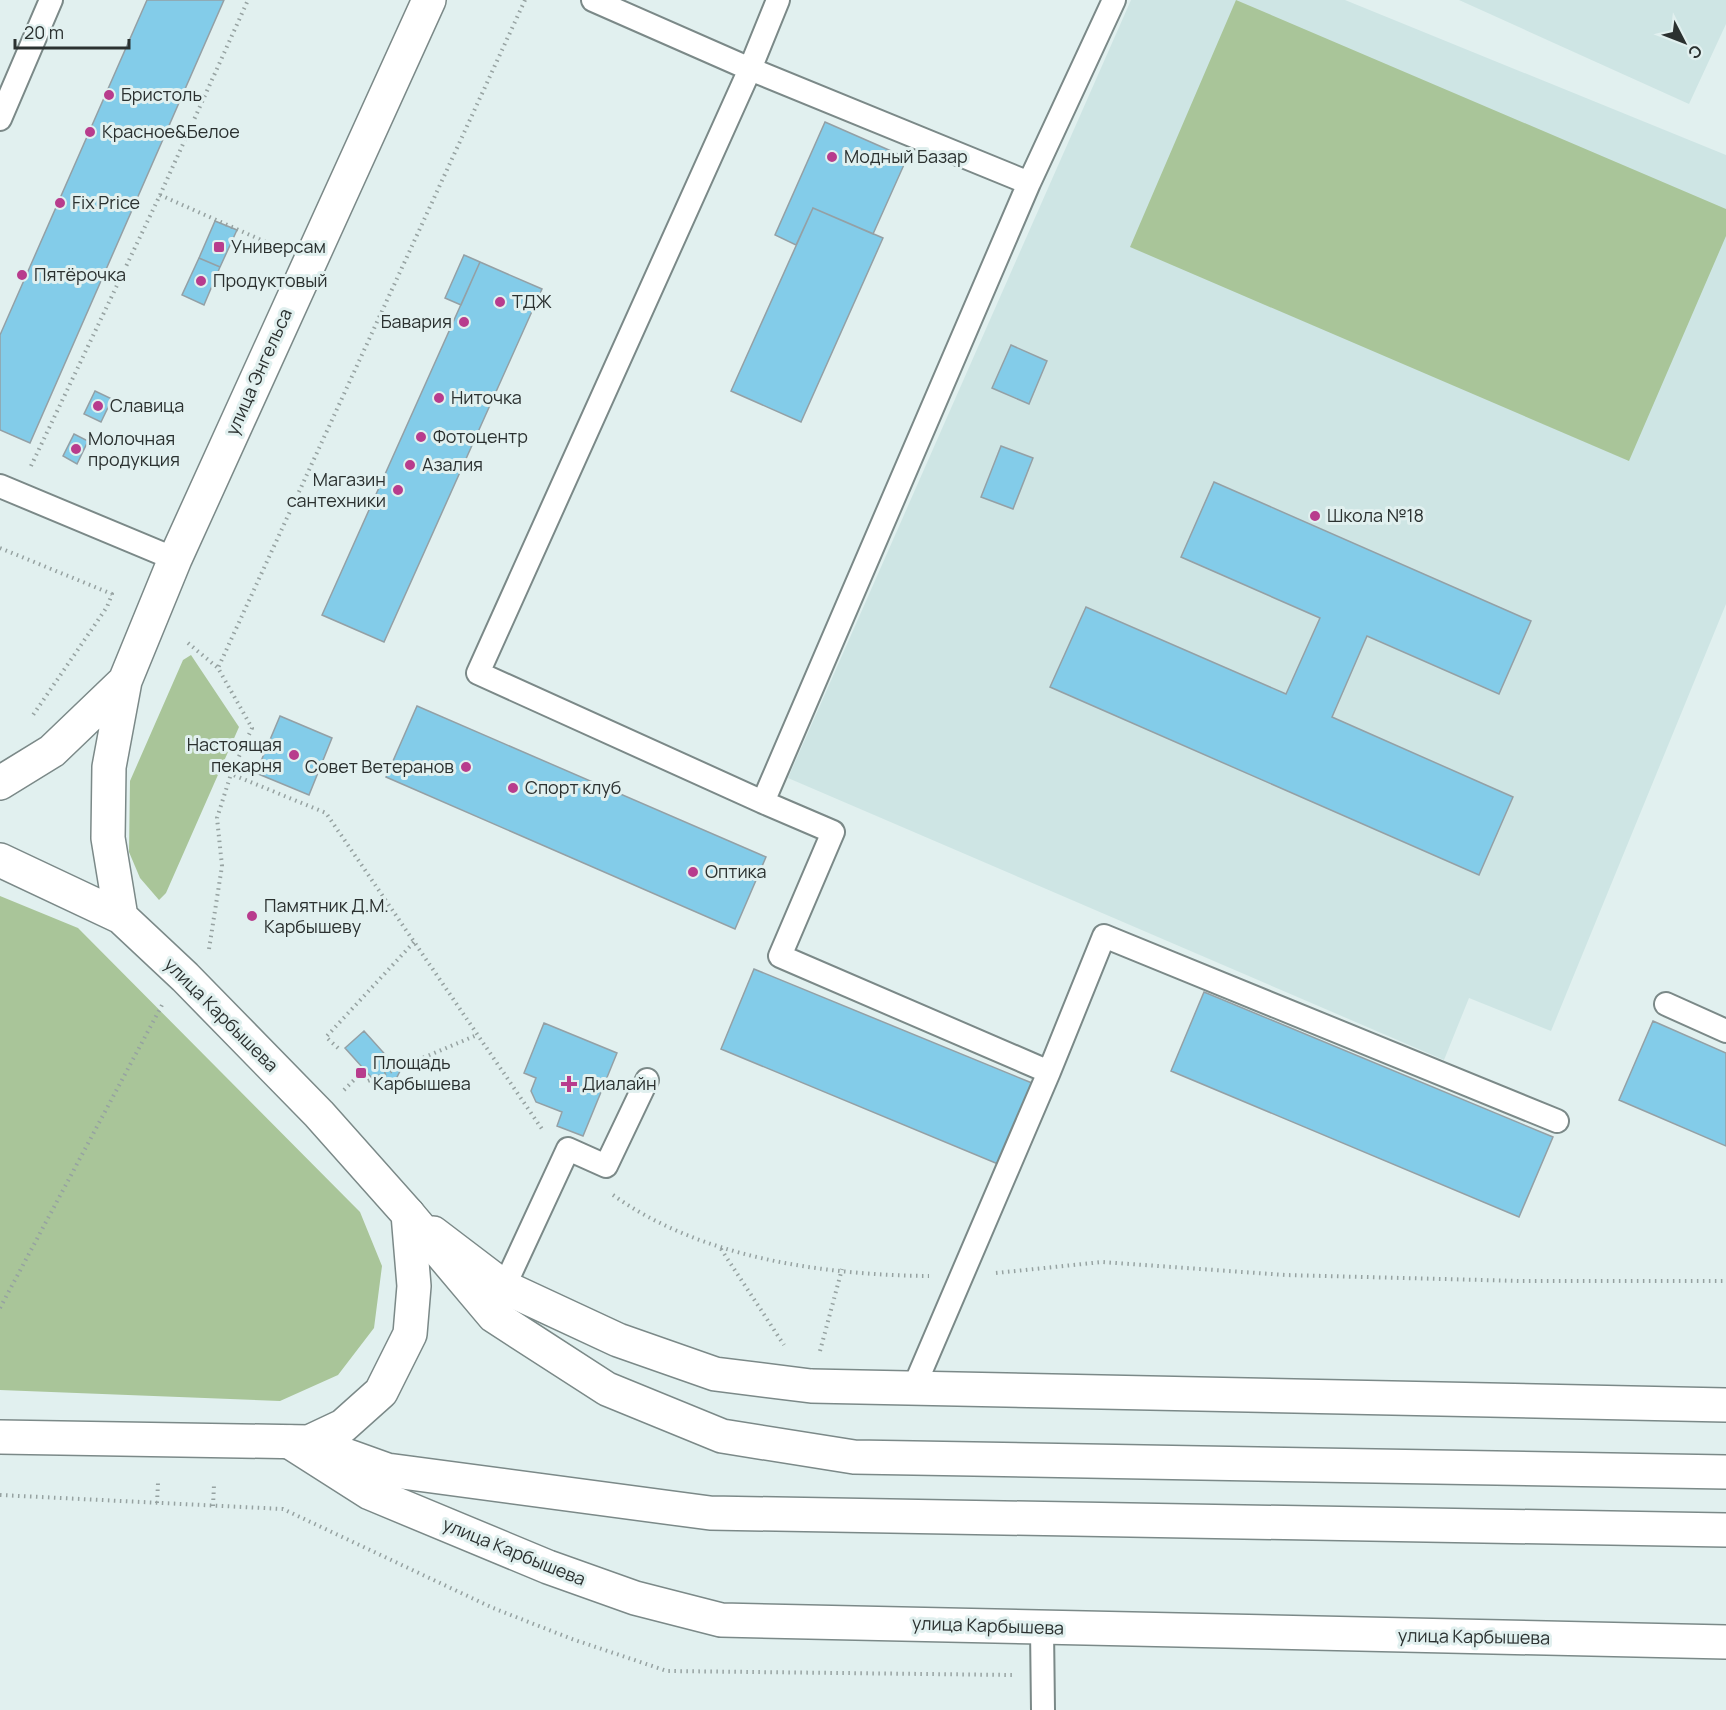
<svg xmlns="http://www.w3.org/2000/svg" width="1726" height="1710" viewBox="0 0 1726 1710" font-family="Manrope,sans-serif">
<rect width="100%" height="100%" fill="#e1f0ef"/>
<path fill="#cee5e4" d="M1131,0H1345L1726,155V604L1551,1031L1469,998L1444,1060L788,778Z
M1459,0H1726V24L1689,104Z"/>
<path fill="#a9c599" d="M1236,0L1726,209V236L1629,461L1130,247Z
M191,655L239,727L166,893L159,900L140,878L129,852L130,781L183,660Z
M0,896L78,928L360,1212L382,1266L374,1328L338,1375L280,1401L0,1390Z"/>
<path fill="#83cce9" stroke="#94a0a5" stroke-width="1.5" d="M147,0H224L30,443L0,430V335Z
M825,122L907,158L873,234L813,208L796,245L775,235Z
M813,208L883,238L801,422L731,391Z
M215,221L237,230L220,267L199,258Z
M464,255L480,262L461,305L445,298Z
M199,258L220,267L204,305L182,295Z
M480,262L542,289L384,642L322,615Z
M1011,345L1047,361L1029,404L992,388Z
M95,391L112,399L101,422L84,414Z
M74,434L88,441L77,464L63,456Z
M1001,446L1033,458L1013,509L981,497Z
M1214,482L1531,621L1499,694L1367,636L1332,717L1513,797L1479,875L1050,687L1086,607L1286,694L1320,618L1181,557Z
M417,706L766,857L735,929L386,777Z
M280,716L332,738L309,795L256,773Z
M754,969L1032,1083L998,1164L721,1049Z
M1204,992L1553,1137L1519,1217L1171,1071Z
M1653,1021L1726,1053V1146L1619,1100Z
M544,1023L617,1053L583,1136L557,1126L562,1112L536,1102L531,1091L536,1078L524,1073Z
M364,1031L400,1071L394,1083L380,1087L345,1048Z"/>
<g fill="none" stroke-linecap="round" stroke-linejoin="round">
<g stroke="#7b8988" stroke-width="26">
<path id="service" d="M593,0L750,69L1029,183
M0,119L51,0
M0,486L175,559
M763,802L478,673L750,69L778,0
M1666,1004L1726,1031
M1049,1072L1104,936L1557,1121
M504,1287L568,1149L606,1166L647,1080
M914,1387L1049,1072L780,956L833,832L763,802L1029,183L1114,0
M1042,1629L1043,1710"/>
</g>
<g stroke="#7b8988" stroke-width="36">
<path id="minor" d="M433,1233L504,1287L618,1340L715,1374L811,1386L1726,1405
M290,1442L370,1493L548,1567L635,1598L721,1620L1726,1642"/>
</g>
<g stroke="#7b8988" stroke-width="36">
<path id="tertiary" d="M408,1214L494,1316L607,1389L722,1436L854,1457L1726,1472
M309,1442L387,1470L710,1513L1726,1530"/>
</g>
<g stroke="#7b8988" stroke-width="36">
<path id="secondary" d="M0,783L52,751L125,681
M0,860L121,917L185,977L319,1114L408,1214L414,1286L410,1334L381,1392L343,1426L309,1442L0,1437
M121,917L108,838L109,767L125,681L175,559L429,0"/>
</g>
<path stroke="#96a2a1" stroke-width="4" stroke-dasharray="1.5 4.5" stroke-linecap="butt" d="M525,0L218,668L252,728L231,774L326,813L544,1132
M160,195L277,247
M31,466L160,195L248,0
M0,548L112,594L107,607L31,718
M188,643L218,668
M209,949L222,866L217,818L231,774
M338,1048L326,1037L414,942
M368,1081L477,1035
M344,1090L361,1073
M613,1195C701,1258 823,1275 929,1276
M721,1249L784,1345
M996,1273L1102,1262L1285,1275L1521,1281H1726
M0,1308L162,1005
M820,1351L842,1269
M0,1495L283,1509L493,1608L572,1639L667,1671L1012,1675
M157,1503L158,1483
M213,1506L214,1485"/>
<use href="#service" stroke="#fff" stroke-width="22"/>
<use href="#minor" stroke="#fff" stroke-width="33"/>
<use href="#tertiary" stroke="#fff" stroke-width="33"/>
<use href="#secondary" stroke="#fff" stroke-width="33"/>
</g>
<g fill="#b83c8d" stroke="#e1f0ef" stroke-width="2">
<circle cx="109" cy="95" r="6"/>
<circle cx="90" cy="132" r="6"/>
<circle cx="832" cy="157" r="6"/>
<circle cx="60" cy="203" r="6"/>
<rect x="213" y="241" width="12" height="12" rx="3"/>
<circle cx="22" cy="275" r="6"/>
<circle cx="201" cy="281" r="6"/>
<circle cx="500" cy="302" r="6"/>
<circle cx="464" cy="322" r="6"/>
<circle cx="439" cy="398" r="6"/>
<circle cx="98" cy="406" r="6"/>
<circle cx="421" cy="437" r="6"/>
<circle cx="76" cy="449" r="6"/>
<circle cx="410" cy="465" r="6"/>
<circle cx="398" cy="490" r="6"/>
<circle cx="1315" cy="516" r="6"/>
<circle cx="294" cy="755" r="6"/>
<circle cx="466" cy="767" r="6"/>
<circle cx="513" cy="788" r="6"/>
<circle cx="693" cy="872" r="6"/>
<circle cx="252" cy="916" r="6"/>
<rect x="355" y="1067" width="12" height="12" rx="3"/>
<path d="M566 1075h6v6h6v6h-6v6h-6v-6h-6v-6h6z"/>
</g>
<g text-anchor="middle" stroke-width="6" stroke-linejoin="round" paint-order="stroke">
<g font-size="18" fill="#2b3130" stroke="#e1f0ef" text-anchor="start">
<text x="121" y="101">Бристоль</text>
<text x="102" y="138">Красное&amp;Белое</text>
<text x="844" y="163">Модный Базар</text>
<text x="72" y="209">Fix Price</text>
<text x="231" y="253">Универсам</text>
<text x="34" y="281">Пятёрочка</text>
<text x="213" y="287">Продуктовый</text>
<text x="512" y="308">ТДЖ</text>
<text x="452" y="328" text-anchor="end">Бавария</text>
<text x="451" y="404">Ниточка</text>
<text x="110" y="412">Славица</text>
<text x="433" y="443">Фотоцентр</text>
<text x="88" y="445">Молочная<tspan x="88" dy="21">продукция</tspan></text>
<text x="422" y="471">Азалия</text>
<text x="386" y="486" text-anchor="end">Магазин<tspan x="386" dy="21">сантехники</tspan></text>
<text x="1327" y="522">Школа №18</text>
<text x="282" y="751" text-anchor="end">Настоящая<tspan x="282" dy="21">пекарня</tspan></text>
<text x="454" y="773" text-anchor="end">Совет Ветеранов</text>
<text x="525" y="794">Спорт клуб</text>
<text x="705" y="878">Оптика</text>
<text x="264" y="912">Памятник Д.М.<tspan x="264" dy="21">Карбышеву</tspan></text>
<text x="373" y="1069">Площадь<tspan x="373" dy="21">Карбышева</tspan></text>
<text x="582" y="1090">Диалайн</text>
</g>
<g font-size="18" fill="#2b3130" stroke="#e1f0ef">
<text transform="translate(259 372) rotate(-66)" y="6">улица Энгельса</text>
<text transform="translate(221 1015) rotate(45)" y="6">улица Карбышева</text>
<text transform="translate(514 1552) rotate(22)" y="6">улица Карбышева</text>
<text transform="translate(988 1626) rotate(2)" y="6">улица Карбышева</text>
<text transform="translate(1474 1637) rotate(1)" y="6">улица Карбышева</text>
</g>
</g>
<g transform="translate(1684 42) rotate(132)" stroke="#e1f0ef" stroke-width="4.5" paint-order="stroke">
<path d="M0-4.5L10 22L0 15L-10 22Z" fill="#2b3130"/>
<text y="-9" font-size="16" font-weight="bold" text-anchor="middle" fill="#2b3130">С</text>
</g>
<path d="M15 39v9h114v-9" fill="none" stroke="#2b3130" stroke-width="3"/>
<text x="24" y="39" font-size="18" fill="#2b3130" stroke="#e1f0ef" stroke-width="4.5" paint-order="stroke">20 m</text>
</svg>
